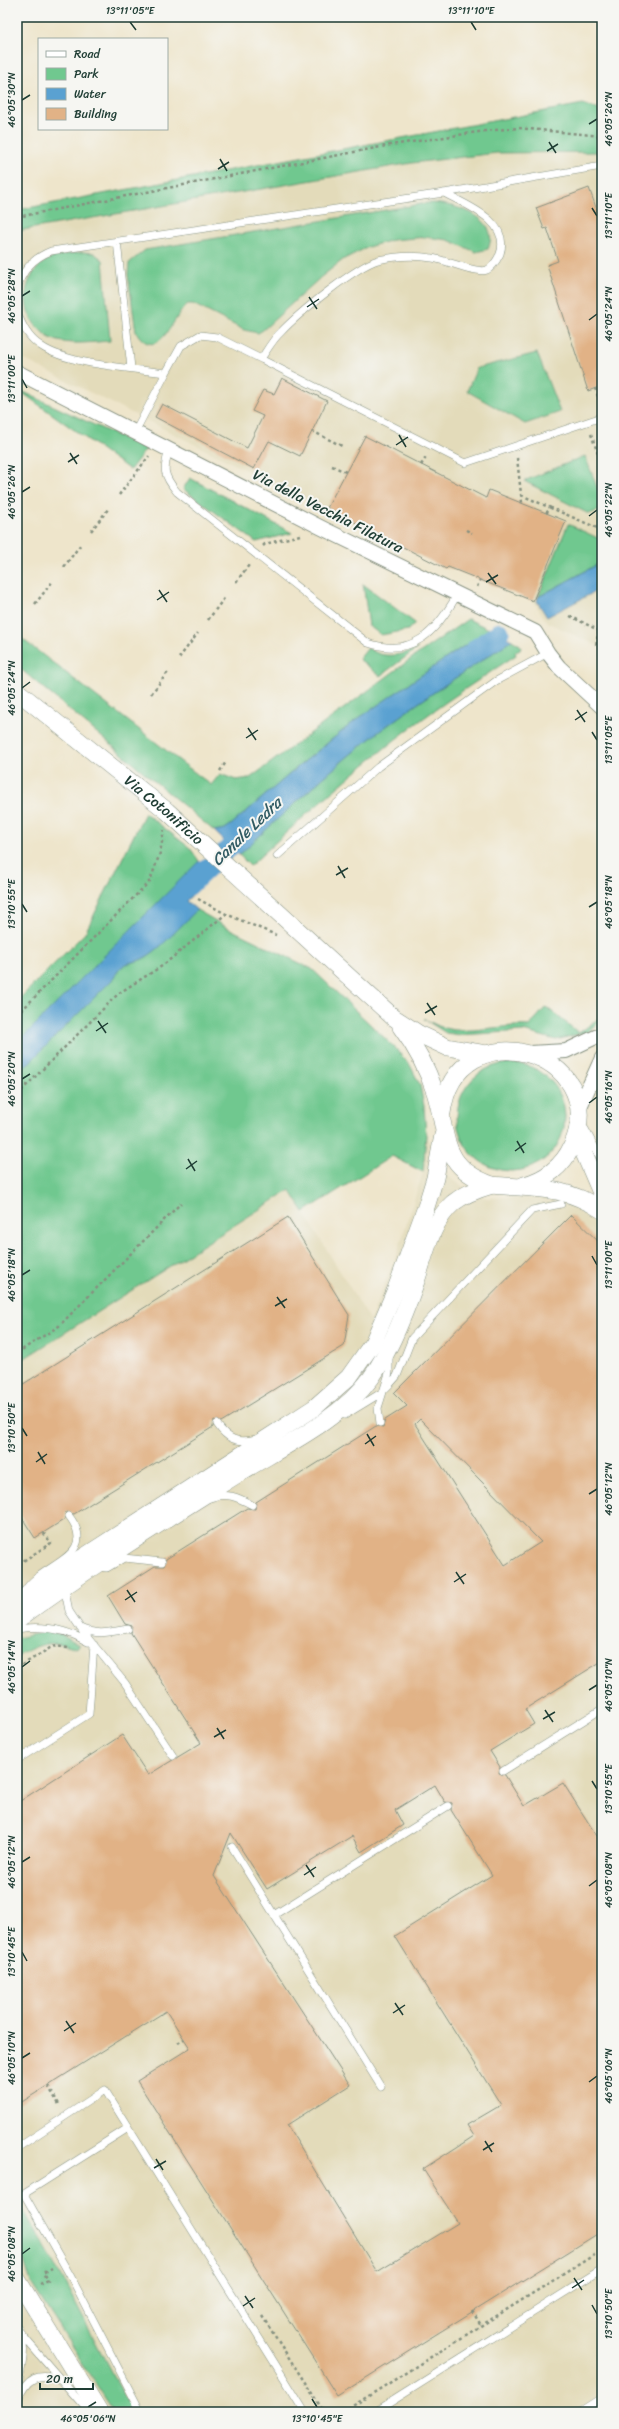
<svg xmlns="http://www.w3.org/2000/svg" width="619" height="2429" viewBox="0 0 619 2429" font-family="Sriracha,sans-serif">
<rect width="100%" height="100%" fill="#f6f6f2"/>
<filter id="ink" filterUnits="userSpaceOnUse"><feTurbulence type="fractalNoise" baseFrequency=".025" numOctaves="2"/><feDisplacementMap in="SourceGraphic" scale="8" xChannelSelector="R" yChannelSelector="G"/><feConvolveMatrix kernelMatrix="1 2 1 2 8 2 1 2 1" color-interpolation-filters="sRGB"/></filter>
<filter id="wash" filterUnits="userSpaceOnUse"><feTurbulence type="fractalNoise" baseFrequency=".012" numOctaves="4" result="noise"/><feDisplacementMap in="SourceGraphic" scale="16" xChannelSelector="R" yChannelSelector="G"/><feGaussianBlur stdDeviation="0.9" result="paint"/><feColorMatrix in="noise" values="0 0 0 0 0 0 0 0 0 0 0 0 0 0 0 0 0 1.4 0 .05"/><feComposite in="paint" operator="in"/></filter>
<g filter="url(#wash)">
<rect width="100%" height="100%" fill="#eee5cb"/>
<path fill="#e3dbba" d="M602,152V648L547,622L533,601L457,570L446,569L17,356V231L412,163L497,153Z
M426,1135L445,1171L453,1180L474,1194L488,1198L556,1197L602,1217V2412H17V1363L290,1190L370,1320L397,1254L423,1172Z"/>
<path fill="#70c88f" stroke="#488262" d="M583,104L602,111V152L497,153L412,163L17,231V210Z
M428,203C452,203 502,216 488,249L476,252L448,240L427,237L392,240L368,247L344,259L321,277L263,330L258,333L244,330L193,304H188C174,313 159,367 136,332L128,275L129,263L145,250Z
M82,252L94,253L103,260L110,341C92,342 70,346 52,339C47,337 40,330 36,326C20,305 23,278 44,262C55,254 70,254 82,252Z
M537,353L560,412L525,424L467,391L477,368Z
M17,389L146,449L130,470Z
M585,456L602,500V509L589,514L524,481Z
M190,478L292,533L256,542L183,489Z
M568,524L602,540V562L538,597Z
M363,584L415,623L408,630L381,635L369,626Z
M468,619L489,629L356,720L299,766L232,824L225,829L214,831L17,666V635L211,785L220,774L236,780L250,778L412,658Z
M512,640L520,645L521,648L515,652L516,655C470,686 423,716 380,752C335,788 292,827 250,866L239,855C280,817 320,779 363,744C411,706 462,674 512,640Z
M368,648C384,660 402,655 418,648L380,676L359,659Z
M145,813L190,848L199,861L17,1043V1001L85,933Z
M197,910L228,928L312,969L395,1048L410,1065L420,1085L424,1106L426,1135L423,1172L392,1156L304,1212L290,1190L17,1363V1075L114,978C124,958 131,966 146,957C161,948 183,923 197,910Z
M546,1007L579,1033L602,1016V1019L587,1032L556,1040L523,1031L461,1035L446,1033L424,1019C431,1022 437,1026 444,1028C465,1035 504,1024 529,1026Z
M457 1117a54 54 0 1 1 108 0a54 54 0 1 1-108 0Z
M45,1632L61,1634L80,1645L76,1648C54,1639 36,1644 17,1657V1638Z
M17,2200L54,2262L132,2412H114L31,2283L22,2254L17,2247Z"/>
<path fill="#5aa1d1" stroke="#3c6f82" d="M602,562V588L547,617L537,601L538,597Z
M489,629L512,640C462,674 411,706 363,744C320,779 280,817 239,855L214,831L225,829L232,824L299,766L356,720Z
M199,861L213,875L186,901L197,910C183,923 162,948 146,957C131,966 124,958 114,978L17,1075V1043Z"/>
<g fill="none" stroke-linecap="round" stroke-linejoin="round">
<path stroke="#5aa1d1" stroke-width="19" d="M476,648L500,632
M189,886L249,829"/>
</g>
<g id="blocks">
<path fill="#e1b286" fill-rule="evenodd" d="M589,188L602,224V386L588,391L547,265L558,261L547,228L544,229L536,208Z
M282,378L327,401L300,456L269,441L254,469L155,417L162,404L247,448L263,416L252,411L263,390L274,394Z
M365,436L486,498L489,490L566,521L533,601L448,567L446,569L327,508Z
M571,1215L602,1245V1661L525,1709L534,1724L490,1751L500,1767L499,1773L505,1775L524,1806L563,1783L602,1844V2231L337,2396L137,2081L190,2048L166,2011L17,2105V1803L122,1735L148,1775L201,1743L131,1633L132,1626L125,1624L108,1596L155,1566H164L166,1559L247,1508L255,1509L256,1502L376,1426L383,1427L385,1420L407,1406L394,1393ZM420,1419L541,1542L505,1565L415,1424ZM435,1785L445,1802L452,1803L451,1810L492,1875L395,1936L501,2105L467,2125L474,2136L423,2169L458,2223L377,2272L287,2125L350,2085L214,1876L231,1833L267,1889L352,1836L361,1852L403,1825L395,1810Z
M288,1217L349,1315L344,1346L221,1422L214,1420L213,1427L74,1514L66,1512L65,1519L35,1538L17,1510V1388Z"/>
</g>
</g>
<g filter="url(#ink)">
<use href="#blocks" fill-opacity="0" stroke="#869180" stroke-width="1"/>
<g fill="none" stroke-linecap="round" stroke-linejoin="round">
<g stroke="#869180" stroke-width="8">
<path id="service" d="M444,193C466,205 511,221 500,254C497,260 493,267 487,270C477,274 446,260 432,258C414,255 396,256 378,260C355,267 299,313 281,332C273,339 267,350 261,359L465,463L602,417
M117,241L131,368
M17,289C22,270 33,258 51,251L444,193L602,166
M17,312C22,325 28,338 41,346C68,365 132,368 166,373L135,432
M166,373L181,346L200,335L217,337L261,359
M169,449C163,470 163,475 177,492L368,643C413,658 436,632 457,595
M277,856L378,767L496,681L548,653
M585,1129L602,1161
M345,1415L381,1393L390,1384L397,1376L412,1338L532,1210L561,1204
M380,1423L378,1408L389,1373V1356
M217,1424C227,1439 238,1444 255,1439
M210,1498C226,1492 238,1497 252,1505
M99,1567L107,1568L124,1558L162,1562
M69,1587L66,1596L69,1611L83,1632L125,1683L173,1756
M26,1589C43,1563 100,1556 69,1516
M80,1628C98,1636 110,1632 128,1629
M17,1629C42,1625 66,1629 88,1642
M17,1760L89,1714L94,1645
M503,1771L602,1709
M232,1847L381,2087
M274,1915L448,1806
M128,2128L24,2194L71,2277L141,2412
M17,2148L105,2090L305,2412
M17,2265L19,2280
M17,2327C30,2346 20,2370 17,2391
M22,2335L89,2412
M17,2401C27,2377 38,2372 62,2380
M17,2409L19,2412
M375,2412L602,2269
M580,2412L602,2398"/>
</g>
<g stroke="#869180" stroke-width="16">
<path id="minor" d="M17,372L324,529L535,632L548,653L559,667L602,707
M530,1053L566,1051L602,1034
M578,1111L602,1058"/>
</g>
<g stroke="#869180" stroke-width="18">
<g id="tertiary">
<path id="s1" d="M17,691L167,811L393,1017L419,1034L447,1047L487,1054"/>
<path d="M401,1027C416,1047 427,1068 435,1092C449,1136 439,1166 492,1185C535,1189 563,1185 602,1210"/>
<path d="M442,1113C456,1005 614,1052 572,1146C563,1166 545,1180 524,1185"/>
<path d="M578,1127L584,1153L602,1195"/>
<path d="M17,1602L56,1575L314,1408L349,1377L373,1343L396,1289L426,1207L435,1178L443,1135"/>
<path d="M17,1620C89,1567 165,1520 241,1472C284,1446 341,1419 371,1378C390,1351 404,1315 415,1284C425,1257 430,1223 453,1203C464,1194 478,1189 492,1185"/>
<path d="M17,2279L99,2412"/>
</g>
</g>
<path stroke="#869180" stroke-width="2.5" stroke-dasharray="3 3" stroke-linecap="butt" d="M17,217L391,145L485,131L518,128L602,136
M595,388L601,405
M312,431L342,446
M591,434L602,465
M517,458L522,503
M421,465L427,456
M332,466L346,472
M119,495L149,456
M521,495L551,508
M546,513L551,508L602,530
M466,530L472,533
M91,531L109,508
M263,546L265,544L300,535
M64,567L81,544
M236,582L249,565
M477,587L480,580
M35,604L53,581
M570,616L602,632
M208,620L225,597
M596,645L599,630L602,628
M179,658L198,633
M151,694L169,671
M220,771L226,762
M198,899L226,914
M17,1015L150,881L160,853L164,830
M17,1095L119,993L162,966L226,914L276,935
M17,1353L59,1326L181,1203
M17,1570L20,1563L51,1543L43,1532
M17,1668L50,1648L56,1646L68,1648
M178,2043L184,2039
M48,2086L60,2106
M40,2284L48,2280L44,2273L52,2268
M472,2311L481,2325
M262,2316L324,2412
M343,2412L602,2250"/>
<use href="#service" stroke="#fff" stroke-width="7"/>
<use href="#minor" stroke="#fff" stroke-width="14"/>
<use href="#tertiary" stroke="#fff" stroke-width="17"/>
</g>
</g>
<path fill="none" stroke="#1f3d34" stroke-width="1.5" d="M130,22L136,30M471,22L476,30M22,100L30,95M589,124L597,119M549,142L556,153M547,151L558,144M220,159L227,171M218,169L229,162M592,208L597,216M22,296L30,291M309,297L317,309M307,307L319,299M589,320L597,314M22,379L27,388M399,435L406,447M396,445L408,437M70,453L77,464M68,462L79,455M22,492L30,487M589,516L597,510M488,573L496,584M486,582L498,575M159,590L167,602M157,600L169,592M22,688L30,682M577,710L585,722M575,720L587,712M248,728L256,740M592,732L597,740M246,738L258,730M338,866L345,878M336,875L348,868M22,904L27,912M589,907L597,902M427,1003L435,1015M425,1013L437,1006M98,1021L106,1033M96,1031L108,1023M22,1079L30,1074M589,1103L597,1097M517,1141L524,1153M515,1151L526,1143M188,1159L195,1171M186,1169L197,1161M592,1256L597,1265M22,1275L30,1270M277,1297L285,1308M275,1306L287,1299M22,1428L27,1436M367,1434L374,1446M365,1444L376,1436M38,1452L45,1464M36,1462L47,1454M589,1494L597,1489M456,1572L464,1584M454,1582L466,1574M127,1590L135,1602M125,1600L137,1592M22,1667L30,1661M589,1690L597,1685M545,1710L553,1722M543,1719L555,1712M217,1728L224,1739M214,1737L226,1730M592,1781L597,1789M22,1862L30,1857M306,1865L314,1877M304,1875L316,1867M589,1886L597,1880M22,1952L27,1961M395,2003L403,2015M393,2013L405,2005M66,2021L74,2033M64,2031L76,2023M22,2058L30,2053M589,2082L597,2076M485,2141L492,2152M483,2150L494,2143M156,2159L163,2170M154,2168L166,2161M22,2254L30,2248M574,2278L582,2290M572,2288L584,2280M245,2296L253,2308M592,2305L597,2314M243,2306L255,2298M312,2399L317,2407M88,2407L96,2402"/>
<g text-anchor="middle" stroke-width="4" stroke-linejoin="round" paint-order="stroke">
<g font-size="15" fill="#1f3d34" stroke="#f6f6f2">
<text transform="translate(328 511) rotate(27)" y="5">Via della Vecchia Filatura</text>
<text dy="5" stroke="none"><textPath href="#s1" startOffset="189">Via Cotonificio</textPath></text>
</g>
<g font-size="16" font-style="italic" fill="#315b63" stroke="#f6f6f2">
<text transform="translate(246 831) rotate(-44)" y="6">Canale Ledra</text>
</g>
</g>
<rect width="619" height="2429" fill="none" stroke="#f6f6f2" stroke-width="44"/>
<rect x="38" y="38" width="130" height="92" fill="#f6f6f2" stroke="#a0aca6"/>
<rect x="46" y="51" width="20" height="6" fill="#ffffff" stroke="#a0aca6"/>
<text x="74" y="58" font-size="12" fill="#1f3d34">Road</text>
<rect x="46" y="68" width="20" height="12" fill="#70c88f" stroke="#a0aca6"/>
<text x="74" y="78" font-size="12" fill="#1f3d34">Park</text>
<rect x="46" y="88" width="20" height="12" fill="#5aa1d1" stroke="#a0aca6"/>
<text x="74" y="98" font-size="12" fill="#1f3d34">Water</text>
<rect x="46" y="108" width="20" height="12" fill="#e1b286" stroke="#a0aca6"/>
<text x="74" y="118" font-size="12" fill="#1f3d34">Building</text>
<path d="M40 2383v6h53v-6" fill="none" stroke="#1f3d34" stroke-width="2"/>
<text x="46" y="2383" font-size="12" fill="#1f3d34" stroke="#f6f6f2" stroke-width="3" paint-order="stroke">20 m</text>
<rect x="22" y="22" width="575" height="2385" fill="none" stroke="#1f3d34" stroke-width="1.5"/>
<g font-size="10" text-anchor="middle" fill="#1f3d34">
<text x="130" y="14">13°11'05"E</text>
<text x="471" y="14">13°11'10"E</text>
<text transform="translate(11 100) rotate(-90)" y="4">46°05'30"N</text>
<text transform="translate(608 119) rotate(-90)" y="4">46°05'26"N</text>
<text transform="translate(608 216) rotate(-90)" y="4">13°11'10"E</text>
<text transform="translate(11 296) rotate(-90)" y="4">46°05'28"N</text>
<text transform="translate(608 314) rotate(-90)" y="4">46°05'24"N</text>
<text transform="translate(11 379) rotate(-90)" y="4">13°11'00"E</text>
<text transform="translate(11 492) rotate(-90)" y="4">46°05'26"N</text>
<text transform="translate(608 510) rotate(-90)" y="4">46°05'22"N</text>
<text transform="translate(11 688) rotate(-90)" y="4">46°05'24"N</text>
<text transform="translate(608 740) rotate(-90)" y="4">13°11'05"E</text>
<text transform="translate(608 902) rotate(-90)" y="4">46°05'18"N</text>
<text transform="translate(11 904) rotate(-90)" y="4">13°10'55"E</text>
<text transform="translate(11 1079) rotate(-90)" y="4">46°05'20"N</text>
<text transform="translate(608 1097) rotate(-90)" y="4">46°05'16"N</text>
<text transform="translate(608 1265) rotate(-90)" y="4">13°11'00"E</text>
<text transform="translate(11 1275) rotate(-90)" y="4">46°05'18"N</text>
<text transform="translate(11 1428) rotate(-90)" y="4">13°10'50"E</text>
<text transform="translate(608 1489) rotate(-90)" y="4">46°05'12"N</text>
<text transform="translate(11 1667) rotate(-90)" y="4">46°05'14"N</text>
<text transform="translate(608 1685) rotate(-90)" y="4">46°05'10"N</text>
<text transform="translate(608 1789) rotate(-90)" y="4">13°10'55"E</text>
<text transform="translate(11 1862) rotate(-90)" y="4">46°05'12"N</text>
<text transform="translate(608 1880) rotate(-90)" y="4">46°05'08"N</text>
<text transform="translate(11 1952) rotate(-90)" y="4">13°10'45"E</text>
<text transform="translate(11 2058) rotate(-90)" y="4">46°05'10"N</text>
<text transform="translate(608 2076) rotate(-90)" y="4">46°05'06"N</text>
<text transform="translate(11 2254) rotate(-90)" y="4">46°05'08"N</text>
<text transform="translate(608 2314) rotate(-90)" y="4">13°10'50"E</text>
<text x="88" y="2422">46°05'06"N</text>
<text x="317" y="2422">13°10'45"E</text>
</g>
</svg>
